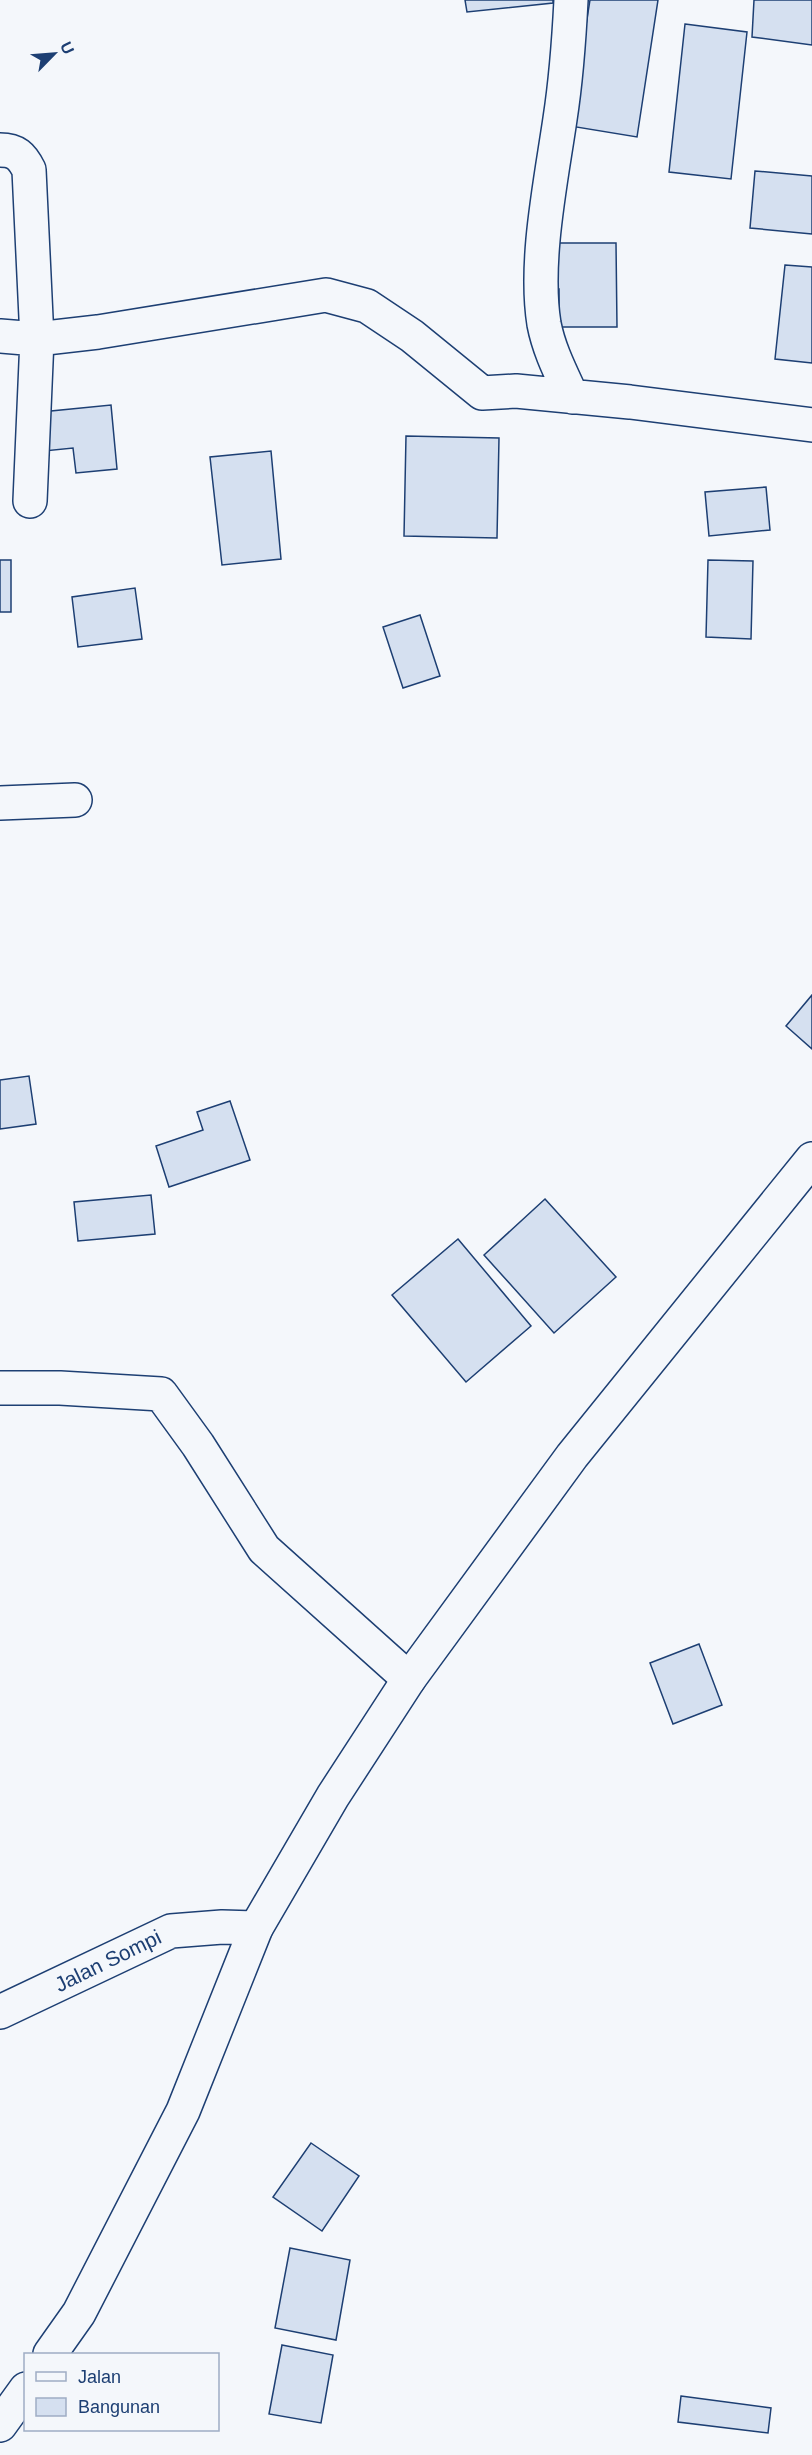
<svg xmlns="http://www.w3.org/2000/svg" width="812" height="2455" viewBox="0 0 812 2455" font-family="Arial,sans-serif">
<rect width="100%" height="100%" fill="#f4f7fb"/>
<path fill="#d5e0f0" stroke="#1d3f73" stroke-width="1.5" d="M465,0H553V3L467,12Z
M590,0H658L637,137L570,126Z
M754,0H812V45L752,37Z
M685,24L747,32L731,179L669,172Z
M755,171L812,176V234L750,228Z
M548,243H616L617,327H559V289H549Z
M785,265L812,267V363L775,359Z
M111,405L117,469L76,473L73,448L44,451L41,412Z
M406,436L499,438L497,538L404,536Z
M271,451L281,559L222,565L210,457Z
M766,487L770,530L709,536L705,492Z
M0,560H11V612H0Z
M708,560L753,561L751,639L706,637Z
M135,588L142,639L78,647L72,597Z
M420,615L440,676L403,688L383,627Z
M812,995V1049L786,1026Z
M29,1076L36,1124L0,1129V1080Z
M230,1101L250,1160L169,1187L156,1146L203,1130L197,1112Z
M151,1195L155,1234L78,1241L74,1202Z
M545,1199L616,1277L554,1333L484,1255Z
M458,1239L531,1326L466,1382L392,1295Z
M699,1644L722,1705L673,1724L650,1663Z
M311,2143L359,2176L322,2231L273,2197Z
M290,2248L350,2260L336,2340L275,2328Z
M282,2345L333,2355L321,2423L269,2414Z
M681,2396L771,2408L768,2433L678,2422Z"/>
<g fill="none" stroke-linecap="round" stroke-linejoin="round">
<g stroke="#1d3f73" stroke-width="36">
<path id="street" d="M571,0C569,40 566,80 560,119C551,181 534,262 544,324C549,350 561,373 572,397
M0,150C16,150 22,156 29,170L37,339L30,501
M0,336L37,339L98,332L326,295L367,306L412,336L482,393L516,391L630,402L812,425
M0,803L75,800
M0,1388H60L161,1394L198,1445L264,1549L409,1679"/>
</g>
<g stroke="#1d3f73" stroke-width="36">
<path id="secondary" d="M0,2012L171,1931L222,1927L256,1928"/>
</g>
<g stroke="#1d3f73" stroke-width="36">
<path id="primary" d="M50,2354L79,2313L183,2111L256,1928L333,1796L409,1679L572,1456L812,1159
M0,2425L26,2389"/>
</g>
<use href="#street" stroke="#f4f7fb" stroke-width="33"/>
<use href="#secondary" stroke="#f4f7fb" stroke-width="33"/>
<use href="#primary" stroke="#f4f7fb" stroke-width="33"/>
</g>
<g text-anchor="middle" stroke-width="4.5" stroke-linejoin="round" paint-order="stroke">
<g font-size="21" fill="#1d3f73" stroke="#f4f7fb">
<text transform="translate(108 1961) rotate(-26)" y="7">Jalan Sompi</text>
</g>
</g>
<rect x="24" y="2353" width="195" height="78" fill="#f4f7fb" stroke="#9eadc5" stroke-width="1.5"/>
<rect x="36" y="2372" width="30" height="9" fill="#f4f7fb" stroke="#9eadc5" stroke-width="1.5"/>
<text x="78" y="2383" font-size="18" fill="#1d3f73">Jalan</text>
<rect x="36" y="2398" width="30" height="18" fill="#d5e0f0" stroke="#9eadc5" stroke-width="1.5"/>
<text x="78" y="2413" font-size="18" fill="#1d3f73">Bangunan</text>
<g transform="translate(54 54) rotate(65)" stroke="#f4f7fb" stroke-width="4.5" paint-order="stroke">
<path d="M0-4.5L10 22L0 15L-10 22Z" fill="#1d3f73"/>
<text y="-9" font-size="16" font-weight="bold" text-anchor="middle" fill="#1d3f73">U</text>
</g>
</svg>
